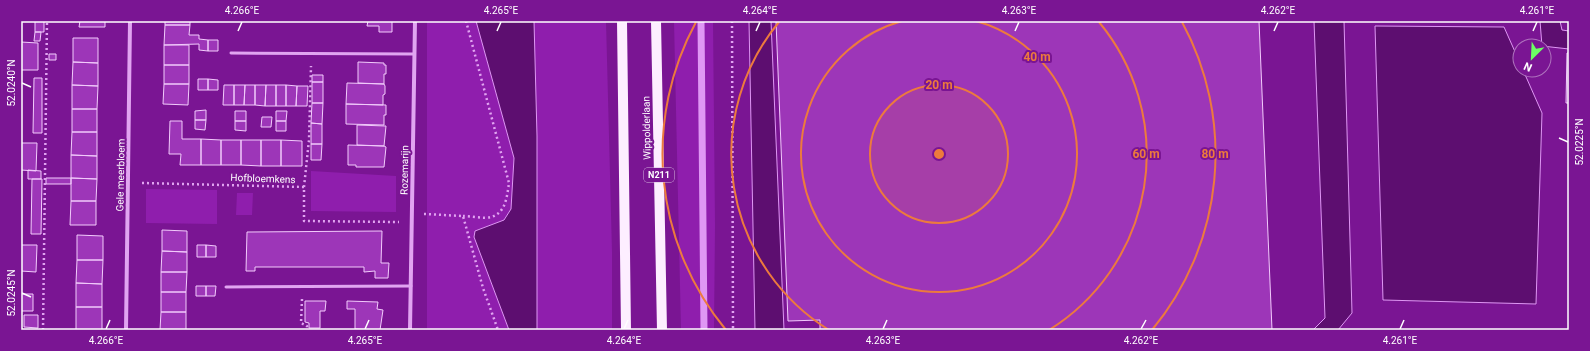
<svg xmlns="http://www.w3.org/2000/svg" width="1590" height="351" viewBox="0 0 1590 351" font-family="Roboto,sans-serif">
<rect width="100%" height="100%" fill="#7a1593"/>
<path fill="#8f1ead" d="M427,21H476L514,158L511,209L504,220L475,231L474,237L509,330H427Z
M534,21H606L612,252V330H537V136Z
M674,21H713L715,225L714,330H681Z
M311,171L396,176V212L311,211Z
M146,189L217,190V224L146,223Z
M237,193H253L252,215H236Z"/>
<path fill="#5d0e70" stroke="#df97f4" d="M476,21H534L537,136V330H509L474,237L475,231L504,220L511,209L514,158Z
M749,21H771L784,330H755Z
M1314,21H1344L1352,313L1338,330H1313L1325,318Z
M1540,21H1560L1562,30L1569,31V49L1542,46Z
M1375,26L1504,27L1520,63V70H1523L1542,113L1536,304L1383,300Z"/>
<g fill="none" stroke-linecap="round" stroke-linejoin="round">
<path stroke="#df97f4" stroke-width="7" d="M701,21L704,330"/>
</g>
<path fill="#9d36b8" stroke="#f2cbfc" d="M35,21H44V32H35Z
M80,21H105V27H79Z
M165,21H190V25H165Z
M368,21H392V32H379V26H367Z
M776,21H1259L1272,330H820V320L788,321Z
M165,25H190L189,35H199V39L208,40V51L199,50V44L164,45Z
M35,32H41L40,41H34Z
M73,38H98V63L73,62Z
M208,40H218V51H208Z
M21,42L38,43V70H21Z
M164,45H189V65H164Z
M1567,53H1569V103H1566Z
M49,54H56V60H49Z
M73,62L98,63V86L72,85Z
M358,62L384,63V65H386V74H384V84L358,83Z
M164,65H189V84H164Z
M312,75H323V82H312Z
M34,78H42V133H33Z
M198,79H208V90H198Z
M208,79L218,80V90H208Z
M312,82H323V103H312Z
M347,83L384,84L385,86V94L383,95V105L346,104Z
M164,84H189L188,105L163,104Z
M72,85L98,86L97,109H72Z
M224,85H234V105H223Z
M234,85H245L244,105H234Z
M245,85H255V105H244Z
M255,85H266L265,106L255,105Z
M266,85H276V106H265Z
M276,85H286V106H276Z
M286,85L297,86L296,106H286Z
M297,86H308L307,106H296Z
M312,103H323L322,124L311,123Z
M346,104L386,105V115H384V125L346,124Z
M72,109H97V132H72Z
M206,110V120H195V111Z
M235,111H246V121H235Z
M276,111H287L286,121H276Z
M262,117H272L271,127H261Z
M195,120H206L205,130L195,129Z
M170,121H182V139H201V165H180L181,154H169Z
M235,121H246V131L235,130Z
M276,121H286V131H276Z
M311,123L322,124V144H311Z
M357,125L386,126L384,146L357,145Z
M72,132H97V156L71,155Z
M201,139L221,140V165H201Z
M221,140H241V165H221Z
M241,140H261V166L241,165Z
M261,140H281V166H261Z
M281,140L302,141V166H281Z
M21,143H37L36,171L21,170Z
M311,144H322L321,160H311Z
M348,145L384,146L386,147L384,167H356V165H348Z
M71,155L97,156V179L71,178Z
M28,170L41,171V179H28Z
M46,178H71V184H46Z
M71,178L97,179L96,201H71Z
M32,179H42L41,234H31Z
M71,201H96V225H70Z
M162,230L187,231V252L162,251Z
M382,231L381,263H389L388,278H375V271L364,272V267H255V271H246L247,232Z
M77,235L103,236V260H77Z
M21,245H37L36,272L21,271Z
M197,245H206V257H197Z
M206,245L216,246V257H206Z
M162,251L187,252V272H161Z
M77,260H103L102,284L76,283Z
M161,272H187L186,292H161Z
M76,283L102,284V307H76Z
M196,286H206V296H196Z
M206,286H216L215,296H206Z
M161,292H186V312H161Z
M21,294H33V311H21Z
M305,301H326L325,311H320V328H309V323L305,322Z
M347,301L378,302L377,309L383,310L380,330L355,329V309H347Z
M76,307H102V330H76Z
M161,312H186V330H160Z
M24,315H38V328L24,327Z"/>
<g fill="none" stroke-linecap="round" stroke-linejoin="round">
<path stroke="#e1a4f1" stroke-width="2.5" stroke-dasharray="2 3" stroke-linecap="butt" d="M732,21L733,330
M142,183L304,187V221L399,222
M304,187L309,140L311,66
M424,214L463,216L483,288L498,330
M463,216C470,216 484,219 491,217C506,213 507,196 509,183L466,21
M302,299L301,323L307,326V330
M43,330L47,21"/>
<path stroke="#e1a4f1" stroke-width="3" d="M231,53L414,54
M226,287L411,286"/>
<path stroke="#e1a4f1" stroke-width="4" d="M126,330L130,21
M410,330L415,21"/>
<path stroke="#fdeeff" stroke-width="10" d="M622,21L626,330
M656,21L662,330"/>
</g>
<path fill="none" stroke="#fff" stroke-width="1.5" d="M238,31L242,22M497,31L501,22M756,31L760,22M1015,31L1019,22M1274,31L1278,22M1533,31L1537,22M22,83L31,87M1559,138L1568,142M22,293L31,297M106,329L110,320M365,329L369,320M624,329L628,320M883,329L887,320M1141,329L1146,320M1400,329L1404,320"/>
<circle cx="939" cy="154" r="69" fill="#ed7a3d" fill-opacity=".12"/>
<g fill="none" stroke="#ed7a3d" stroke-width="2">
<circle cx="939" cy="154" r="69"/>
<path d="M976 21A138 138 0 1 1 902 21"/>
<path d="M829 330A207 207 0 0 1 779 22M1099 22A207 207 0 0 1 1049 330"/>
<path d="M726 330A276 276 0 0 1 696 22M1182 22A276 276 0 0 1 1152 330"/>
</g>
<g text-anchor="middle" stroke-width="4" stroke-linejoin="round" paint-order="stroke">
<rect fill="#7a1593" stroke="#d7b9df" stroke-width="1" x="644" y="168" width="30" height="14" rx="3"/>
<g font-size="9" font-weight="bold" fill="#fff">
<text x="659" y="178">N211</text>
</g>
<g font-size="10" fill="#fff" stroke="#7a1593">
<text transform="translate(646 128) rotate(-91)" y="4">Wippolderlaan</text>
<text transform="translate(404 170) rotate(-89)" y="4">Rozemarijn</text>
<text transform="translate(120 175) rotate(-89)" y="4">Gele meerbloem</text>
<text transform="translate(263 178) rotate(2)" y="4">Hofbloemkens</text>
</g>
</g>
<circle cx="939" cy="154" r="6" fill="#ed7a3d" stroke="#7a1593" stroke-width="2"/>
<g font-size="12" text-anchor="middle" font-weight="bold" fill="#ed7a3d" stroke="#7a1593" stroke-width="4" stroke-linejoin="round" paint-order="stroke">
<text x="1037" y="61">40 m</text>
<text x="939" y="89">20 m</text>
<text x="1146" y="158">60 m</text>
<text x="1215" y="158">80 m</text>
</g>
<rect width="1590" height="351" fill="none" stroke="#7a1593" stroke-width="44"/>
<g transform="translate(1532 58) rotate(204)"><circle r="19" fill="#7a1593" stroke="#af73be"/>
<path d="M0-3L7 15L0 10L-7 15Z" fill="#6cff64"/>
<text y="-6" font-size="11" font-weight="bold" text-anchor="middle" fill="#ffffff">N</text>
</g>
<rect x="22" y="22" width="1546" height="307" fill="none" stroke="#fff" stroke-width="1.5"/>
<g font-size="10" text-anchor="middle" fill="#fff">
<text x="242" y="14">4.266°E</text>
<text x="501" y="14">4.265°E</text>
<text x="760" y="14">4.264°E</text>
<text x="1019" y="14">4.263°E</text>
<text x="1278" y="14">4.262°E</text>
<text x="1537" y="14">4.261°E</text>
<text transform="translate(11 83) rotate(-90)" y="4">52.0240°N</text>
<text transform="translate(1579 142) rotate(-90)" y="4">52.0225°N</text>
<text transform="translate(11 293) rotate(-90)" y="4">52.0245°N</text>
<text x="106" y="344">4.266°E</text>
<text x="365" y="344">4.265°E</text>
<text x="624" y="344">4.264°E</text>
<text x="883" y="344">4.263°E</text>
<text x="1141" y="344">4.262°E</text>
<text x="1400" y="344">4.261°E</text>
</g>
</svg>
